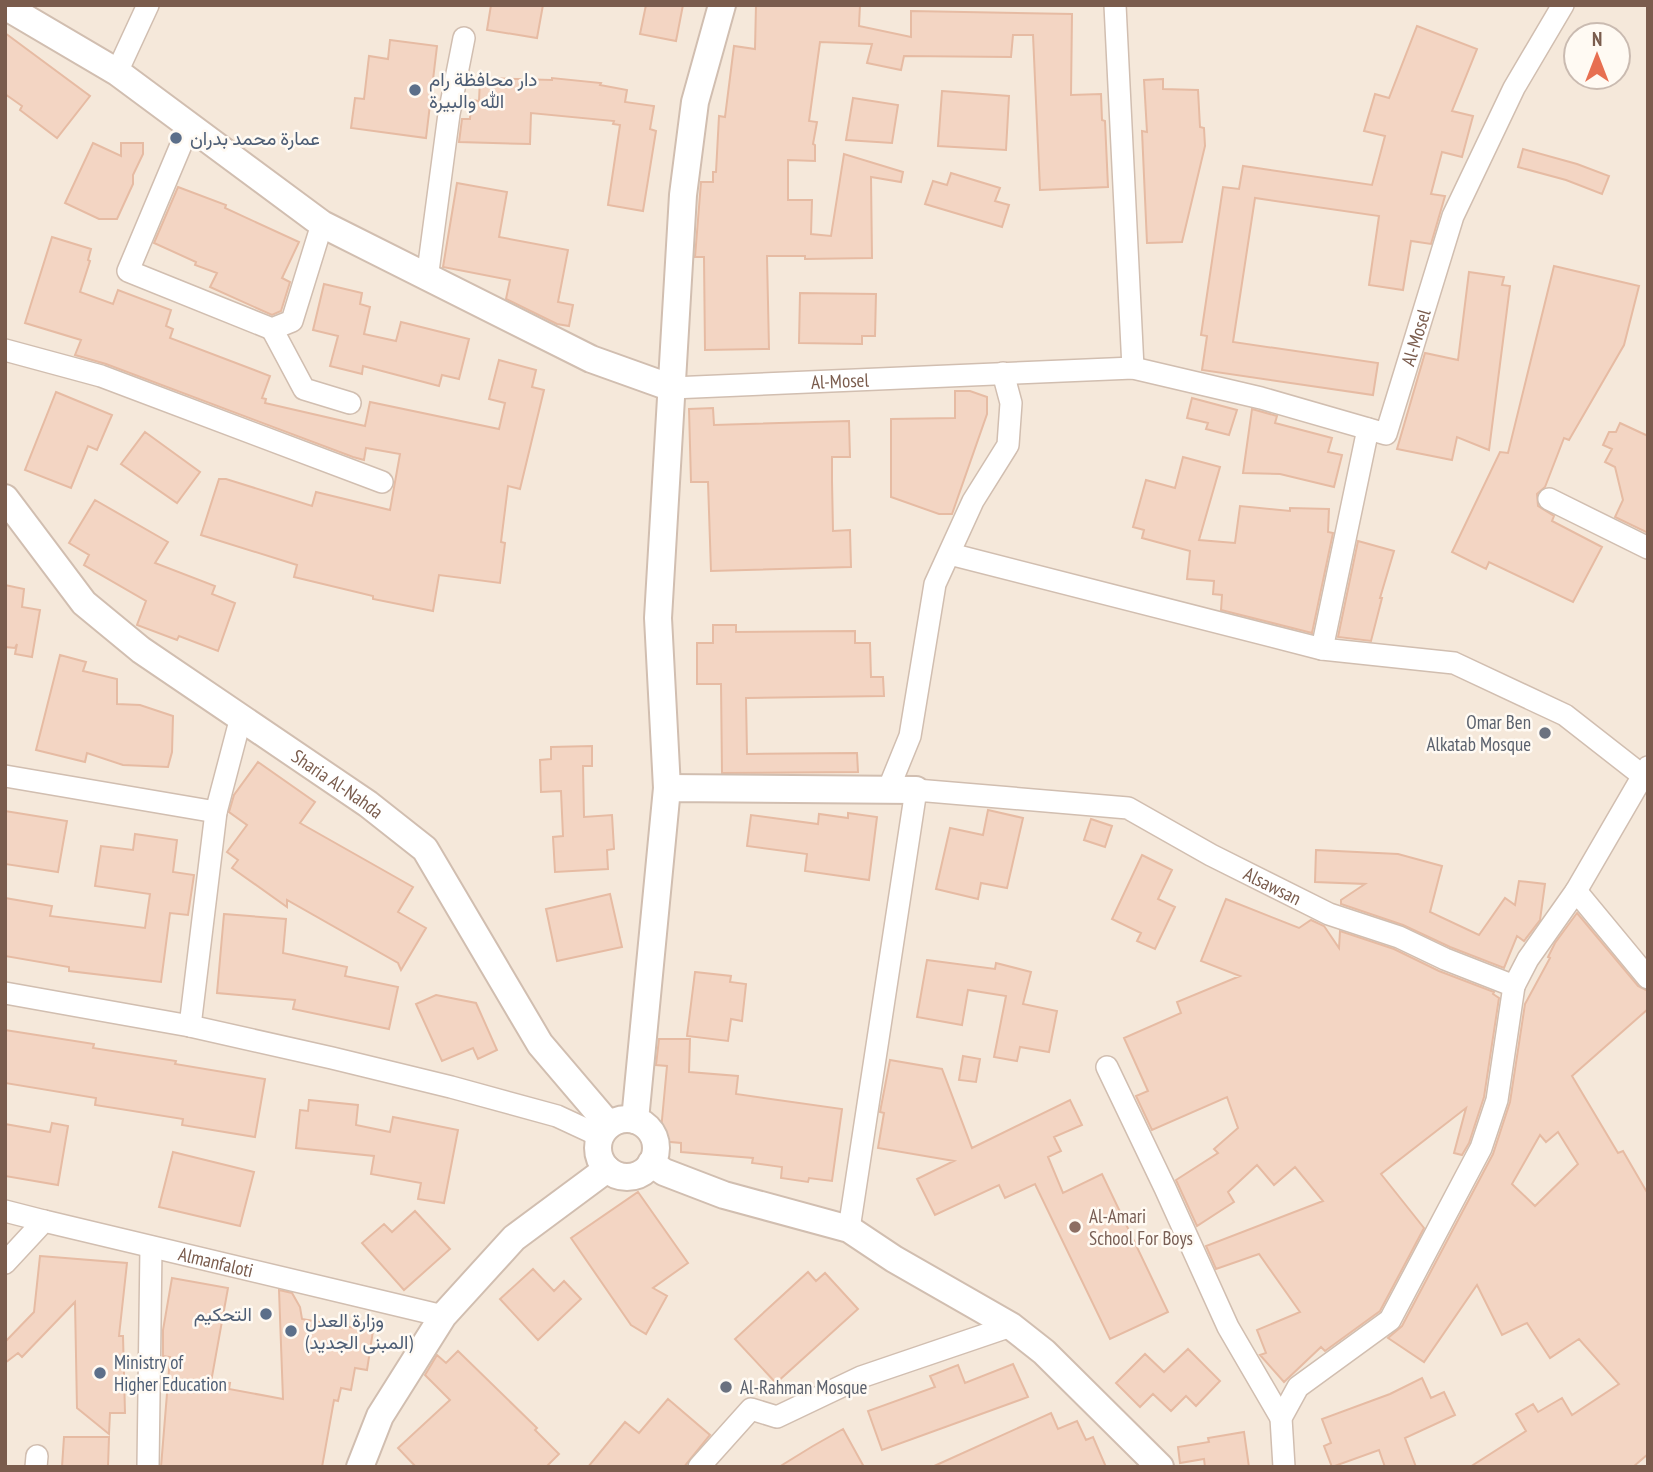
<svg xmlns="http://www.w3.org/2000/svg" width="1653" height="1472" viewBox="0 0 1653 1472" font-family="'PT Sans Narrow',Vazirmatn,sans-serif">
<rect width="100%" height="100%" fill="#fdf6ec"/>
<path fill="#f5e8da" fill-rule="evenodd" d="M5,5H1648V1467H5ZM1576,35H1618V77H1576Z"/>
<path fill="#f3d5c3" stroke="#e6bba3" stroke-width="2" fill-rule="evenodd" d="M491,5H543L537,38L487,30Z
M646,5H683L676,41L640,34Z
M756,5H860L859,26L911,37V11L1072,14L1071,95L1101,94L1102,120L1105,121L1108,187L1040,190L1033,35H1013L1011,57L904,56L901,70L867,63L872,44L820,42L809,121L817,122L813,144L815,145V161L788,160V200H812L811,234L831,236L844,154L903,172L901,182L871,177L872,258L805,259V256H767L769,349L705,350L704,257H695L701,182H713V172H716L719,116L725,117L734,46L755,49Z
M1417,26L1477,49L1452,111L1473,116L1462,157L1442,152L1431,194L1445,196L1431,244L1411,241L1403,290L1369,285L1379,216L1255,198L1233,342L1378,363L1373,395L1202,370L1207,336L1201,335L1223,187L1239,189L1243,166L1372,185L1385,136L1364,131L1375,94L1389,98Z
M5,33L90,96L57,138L20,110L22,106L5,94Z
M390,40L437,46L426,138L351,128L355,98L364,99L369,56L388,59Z
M480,78L552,80V78L601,83L600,85L627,90L625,102L654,106L650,129L656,131L643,211L608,205L620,125L613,124L614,121L531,113L530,144L459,142L462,119H470L471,100L479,101Z
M1163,79V89L1198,90L1200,127L1204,128L1205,146L1182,242L1147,243L1142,131L1147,132L1144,80Z
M942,91L1009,96L1006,150L938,146Z
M853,98L898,105L892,143L846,140Z
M93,143L121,156V143H143V154L133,175V184L117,219H99L65,203Z
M1523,149L1577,164L1609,176L1602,194L1566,180L1518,167Z
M951,173L1000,188L995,201L1009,205L1002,227L925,204L933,181L947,185Z
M457,183L507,192L499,237L568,250L558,302L573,305L569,326L557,324L506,299L510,280L443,267Z
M178,187L226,205L225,208L299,242L282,278L290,282L281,311L272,315L210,287L217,273L195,265L196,262L154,243Z
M52,237L91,249L88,260L90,261L80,292L113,304L118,290L171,310L166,326L173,329L170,338L270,376L262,398L266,399L265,403L365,426L370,402L499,429L505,403L489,399L499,360L536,370L532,387L544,390L520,489L508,486L501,542L505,543L500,583L439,575L433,611L373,599V596L294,577L297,565L201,535L219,479H226L312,506L316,492L390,510L400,454L366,448L364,460L353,457L106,364L75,355L81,340L25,323Z
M1554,266L1639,286L1624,345L1569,440L1564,438L1545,487L1537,494L1538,506L1554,516L1552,521L1602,547L1573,602L1489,562L1486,569L1452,552L1500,452L1508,453Z
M1469,272L1504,277L1502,285L1510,286L1489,450L1457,437L1452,460L1397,449L1425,353L1458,360Z
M324,284L362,293L360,304L370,307L364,334L396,341L401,322L469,339L459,379L442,375L439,386L363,366L362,374L330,366L338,336L313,330Z
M800,293L876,294L875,336H862V344L799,343Z
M955,391H970L987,397V414L952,514H939L891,497V419L955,418Z
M56,392L112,415L97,450L88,446L71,488L25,470Z
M1192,398L1237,410L1229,435L1206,429L1208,423L1187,418Z
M713,408L714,425L849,421L850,457H832V481L833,531L850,530L851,567L711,571L708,482H691L689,409Z
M1252,409L1277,416L1275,423L1332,438L1328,452L1342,455L1334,487L1280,474L1243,473Z
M1620,423L1648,436V533L1615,517L1623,500L1615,467L1605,462L1612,449L1603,445L1609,432H1616Z
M145,432L200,472L177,503L121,464Z
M1183,457L1220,467L1199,540L1235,543L1240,506L1290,511V508L1329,509L1328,532L1333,533L1312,633L1221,610L1222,595L1213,594L1214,581L1187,579L1190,551L1142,538L1144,530L1133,527L1146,480L1175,488Z
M95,500L168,542L155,563L215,586L212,594L235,603L218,651L179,636L177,640L137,625L146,601L84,565L89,555L69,543Z
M1358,541L1394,551L1380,598H1382L1371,641L1338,637Z
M5,585L24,589L22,607L40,610L32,657L15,654L17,644L15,648L5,647Z
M713,625H736V632L855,631V643H870L871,677H883L884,696L746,698L747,754L857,753L858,772L722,773L721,684H697V643H713Z
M60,655L86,662L83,671L117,679V704L140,705L173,716L172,752L168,767L123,765L87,753L85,762L36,750Z
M592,746V766H583L584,817L612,815L614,849L607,850L608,869L555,872L553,837L563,836L561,791L541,792L540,760L551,759V747Z
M258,762L315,802L300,823L413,887L398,912L426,928L401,970L398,963L287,900V907L232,868L238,860L227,852L247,825L229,812L234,795Z
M988,810L1023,818L1007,888L981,883L978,899L936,889L950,828L983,835Z
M5,811L67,821L58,872L5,864Z
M848,813L877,817L869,880L805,871L807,854L747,846L751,815L818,824L819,814L848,818Z
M1091,819L1112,826L1105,847L1084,840Z
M135,834L177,840L173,872L194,875L188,915L170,913L161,982L69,971V967L5,956V898L52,906L50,916L145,928L150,894L95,886L101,846L133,850Z
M1316,850L1398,854L1442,866L1430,912L1479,935L1505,898L1515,905L1519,881L1545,884L1540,920L1524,941L1517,936L1504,968L1450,947L1403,925L1341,904V900L1365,884L1315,882Z
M1142,855L1172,870L1158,899L1175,907L1155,949L1137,941L1141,933L1112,919Z
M610,894L622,947L557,961L546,909Z
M1226,899L1299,928L1311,920L1324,926L1339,948L1340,931L1394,949L1439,971L1494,992L1493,994L1499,998L1484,1097L1469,1143L1462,1155L1454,1153L1466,1108L1381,1174L1424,1228L1380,1311L1325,1351L1321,1347L1284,1382L1260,1355L1266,1353L1257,1330L1300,1312L1259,1254L1216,1269L1206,1246L1323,1201L1295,1167L1274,1185L1257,1165L1228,1192L1234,1202L1197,1226L1176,1180L1218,1153L1214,1149L1238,1128L1227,1097L1152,1130L1136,1096L1148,1091L1124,1038L1181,1013L1177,1002L1240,976L1201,961Z
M1577,913L1638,986L1648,991V1009L1572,1076L1618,1153L1623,1151L1648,1194V1454L1633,1467H1470L1526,1431L1516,1414L1533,1404L1538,1412L1562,1398L1572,1415L1619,1384L1579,1339L1550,1358L1527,1323L1502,1335L1477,1285L1424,1362L1388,1338L1402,1326L1493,1154L1510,1102L1525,1004L1550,958L1548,957L1555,943ZM1558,1132L1578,1164L1535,1206L1512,1184L1540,1135L1546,1142Z
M224,914L286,919L283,953L347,967L345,976L398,987L389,1029L293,1009L295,1000L217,993Z
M927,960L995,969L996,963L1031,972L1023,1004L1057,1011L1049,1052L1020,1047L1017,1061L994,1057L1006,996L968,990L962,1025L917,1017Z
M695,972L731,976L730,982L746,984L742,1021L731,1019L728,1041L687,1036Z
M436,995L476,1003L497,1050L478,1059L473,1048L442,1061L416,1004Z
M5,1030L94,1044L93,1048L176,1061L175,1064L265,1079L255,1137L182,1125L183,1119L95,1105L96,1098L5,1083Z
M659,1039H690L689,1072L738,1076L736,1094L842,1109L832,1181L809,1178L808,1182L781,1178L782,1167L752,1163L753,1158L681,1152V1143L660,1141L667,1066L656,1065Z
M963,1056L980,1059L976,1082L959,1080Z
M890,1060L942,1069L972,1148L1070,1100L1082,1125L1054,1137L1061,1151L1048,1157L1063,1193L1102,1174L1168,1312L1110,1339L1035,1184L1005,1198L999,1185L935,1215L917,1179L954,1161L878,1148L884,1113L880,1112Z
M309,1100L358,1105L356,1125L390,1132L393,1117L458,1130L444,1203L418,1199L421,1183L371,1174L374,1156L296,1148L300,1110L308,1111Z
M52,1123L68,1126L58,1185L5,1176V1124L50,1132Z
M173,1152L254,1172L240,1226L159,1207Z
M638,1192L688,1263L653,1288L667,1296L646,1334L631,1325L571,1238Z
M415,1211L450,1249L404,1290L362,1243L384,1224L392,1232Z
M40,1256L127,1263L119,1336H123L125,1413H110L109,1434L77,1408L75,1302L22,1357L18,1353L5,1363V1342L34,1312Z
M533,1269L554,1291L564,1281L581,1299L538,1340L500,1299Z
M808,1272L816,1281L825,1273L858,1309L776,1383L735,1339Z
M172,1278L228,1288L211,1382L230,1383L229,1389L283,1399L279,1290L292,1293L300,1307L302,1319L373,1331L367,1370L355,1368L351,1390L341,1388L338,1401L334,1400L322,1467H161L170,1357L163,1356V1330Z
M1188,1349L1220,1381L1196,1406L1186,1396L1171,1411L1153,1394L1140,1407L1116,1383L1145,1354L1164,1372Z
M458,1351L537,1428L535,1430L559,1454L546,1467H416L398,1448L450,1400L425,1375L437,1355L446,1363Z
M1013,1364L1028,1397L882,1450L868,1411L935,1387L930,1376L958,1365L965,1383Z
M1422,1378L1431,1398L1444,1392L1455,1415L1405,1438L1416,1467H1385L1379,1450L1332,1467L1324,1446L1331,1443L1322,1419L1390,1394Z
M668,1399L710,1435L684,1467H588L625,1422L639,1433Z
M1051,1413L1058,1429L1077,1421L1086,1440L1093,1437L1106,1467H932Z
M843,1429L864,1467H779L813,1446Z
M1244,1432L1249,1467H1205L1204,1459L1180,1463L1178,1447L1209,1442L1208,1438Z
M64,1437H109L108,1467H62Z"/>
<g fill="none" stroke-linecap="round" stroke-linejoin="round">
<g stroke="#d1beb0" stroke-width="24">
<g id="minor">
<path d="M1115,5L1133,368"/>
<path d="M117,72L148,5"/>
<path d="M189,126L128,271L272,329L292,321L322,224"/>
<path d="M427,279L449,114L464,38"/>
<path d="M272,329L304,389L350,403"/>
<path d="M5,350L101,376L382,482"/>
<path id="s1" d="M672,388L1133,368L1261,398L1386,434L1453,216L1514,88L1563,5"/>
<path d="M1549,499L1648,548"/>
<path d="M950,554L1322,649L1368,429"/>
<path d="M1322,649L1454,663L1565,715L1643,776"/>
<path d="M5,776L216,812"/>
<path d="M888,790L910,736L935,584L973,501L1008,445L1011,403L1003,373"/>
<path d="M1576,891L1648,767"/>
<path d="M1514,986L1528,959L1576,891L1648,978"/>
<path d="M5,993L190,1026L332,1058L451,1087L557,1116L600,1136"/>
<path d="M190,1026L216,812L241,717"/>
<path d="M1107,1067L1165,1188L1228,1327L1281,1418"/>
<path d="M5,1211L44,1221"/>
<path id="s2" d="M849,1229L916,790L1128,808L1211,855L1329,914L1399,937L1445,959L1514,986L1497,1100L1481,1148L1390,1320L1298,1387L1281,1418L1284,1467"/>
<path id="s3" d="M5,1263L44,1221L443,1316"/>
<path d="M36,1467L37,1456"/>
<path d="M148,1467L151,1247"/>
<path d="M699,1467L751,1409L777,1417L861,1377L1011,1326"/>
</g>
</g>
<g stroke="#d1beb0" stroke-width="30">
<g id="tertiary">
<path d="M5,6L117,72L322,224L591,359L672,388"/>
<path id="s4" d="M5,498L84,603L141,650L368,804L425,849L540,1044L609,1125"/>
<path d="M667,788L658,618L683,195L695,102L722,5"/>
<circle cx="627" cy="1148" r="29"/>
<path d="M635,1120L667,788L916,790"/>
<path d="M651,1163L664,1172L724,1195L849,1229L894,1259L1011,1326L1044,1352L1160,1467"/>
<path d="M360,1467L380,1416L443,1316L514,1238L607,1169"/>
</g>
</g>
<use href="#minor" stroke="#fff" stroke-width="21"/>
<use href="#tertiary" stroke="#fff" stroke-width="26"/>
</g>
<g fill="#5c6f8a" stroke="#fffaf3" stroke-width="2.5">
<circle cx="415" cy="90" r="7"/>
<circle cx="176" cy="138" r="7"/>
<circle cx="266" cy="1314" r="7"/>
<circle cx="291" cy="1331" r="7"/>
<circle cx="100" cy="1373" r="7"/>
</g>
<g fill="#6b7280" stroke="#fffaf3" stroke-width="2.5">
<circle cx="1545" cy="733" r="7"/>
<circle cx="726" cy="1387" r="7"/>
</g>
<circle fill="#8d6e63" stroke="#fffaf3" stroke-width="2.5" cx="1075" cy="1227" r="7"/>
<g text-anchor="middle" stroke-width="5" stroke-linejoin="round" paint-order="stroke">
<g font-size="19" fill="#4e5e75" stroke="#fffaf3" text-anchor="start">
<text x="429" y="86">دار محافظة رام<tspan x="429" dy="22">الله والبيرة</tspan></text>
<text x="190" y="145">عمارة محمد بدران</text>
<text x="252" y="1321" text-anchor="end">التحكيم</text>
<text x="305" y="1327">وزارة العدل<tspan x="305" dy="22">(المبنى الجديد)</tspan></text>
<text x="114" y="1369">Ministry of<tspan x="114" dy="22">Higher Education</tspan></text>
</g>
<g font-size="19" fill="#7a5c4d" stroke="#fffaf3">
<text dy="7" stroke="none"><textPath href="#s1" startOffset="824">Al-Mosel</textPath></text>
<text dy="7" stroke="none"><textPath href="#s1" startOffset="168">Al-Mosel</textPath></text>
<text dy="7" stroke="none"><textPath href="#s4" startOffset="443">Sharia Al-Nahda</textPath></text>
<text dy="7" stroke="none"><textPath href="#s2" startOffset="821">Alsawsan</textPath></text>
<text dy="7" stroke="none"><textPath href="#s3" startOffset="234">Almanfaloti</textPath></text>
</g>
<g font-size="19" fill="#5b616d" stroke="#fffaf3" text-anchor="end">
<text x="1531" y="729">Omar Ben<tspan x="1531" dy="22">Alkatab Mosque</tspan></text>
<text x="740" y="1394" text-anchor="start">Al-Rahman Mosque</text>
</g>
<g font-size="19" fill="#785e54" stroke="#fffaf3" text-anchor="start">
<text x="1089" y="1223">Al-Amari<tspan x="1089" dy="22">School For Boys</tspan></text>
</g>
</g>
<rect width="1653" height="1472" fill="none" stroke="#7a5c4d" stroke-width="14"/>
<g transform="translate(1597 56)"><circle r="33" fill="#fffaf3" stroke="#cabbb1" stroke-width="2"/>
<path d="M0-5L12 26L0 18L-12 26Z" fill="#e76f51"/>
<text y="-10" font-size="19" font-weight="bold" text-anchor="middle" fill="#7a5c4d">N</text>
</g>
</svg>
